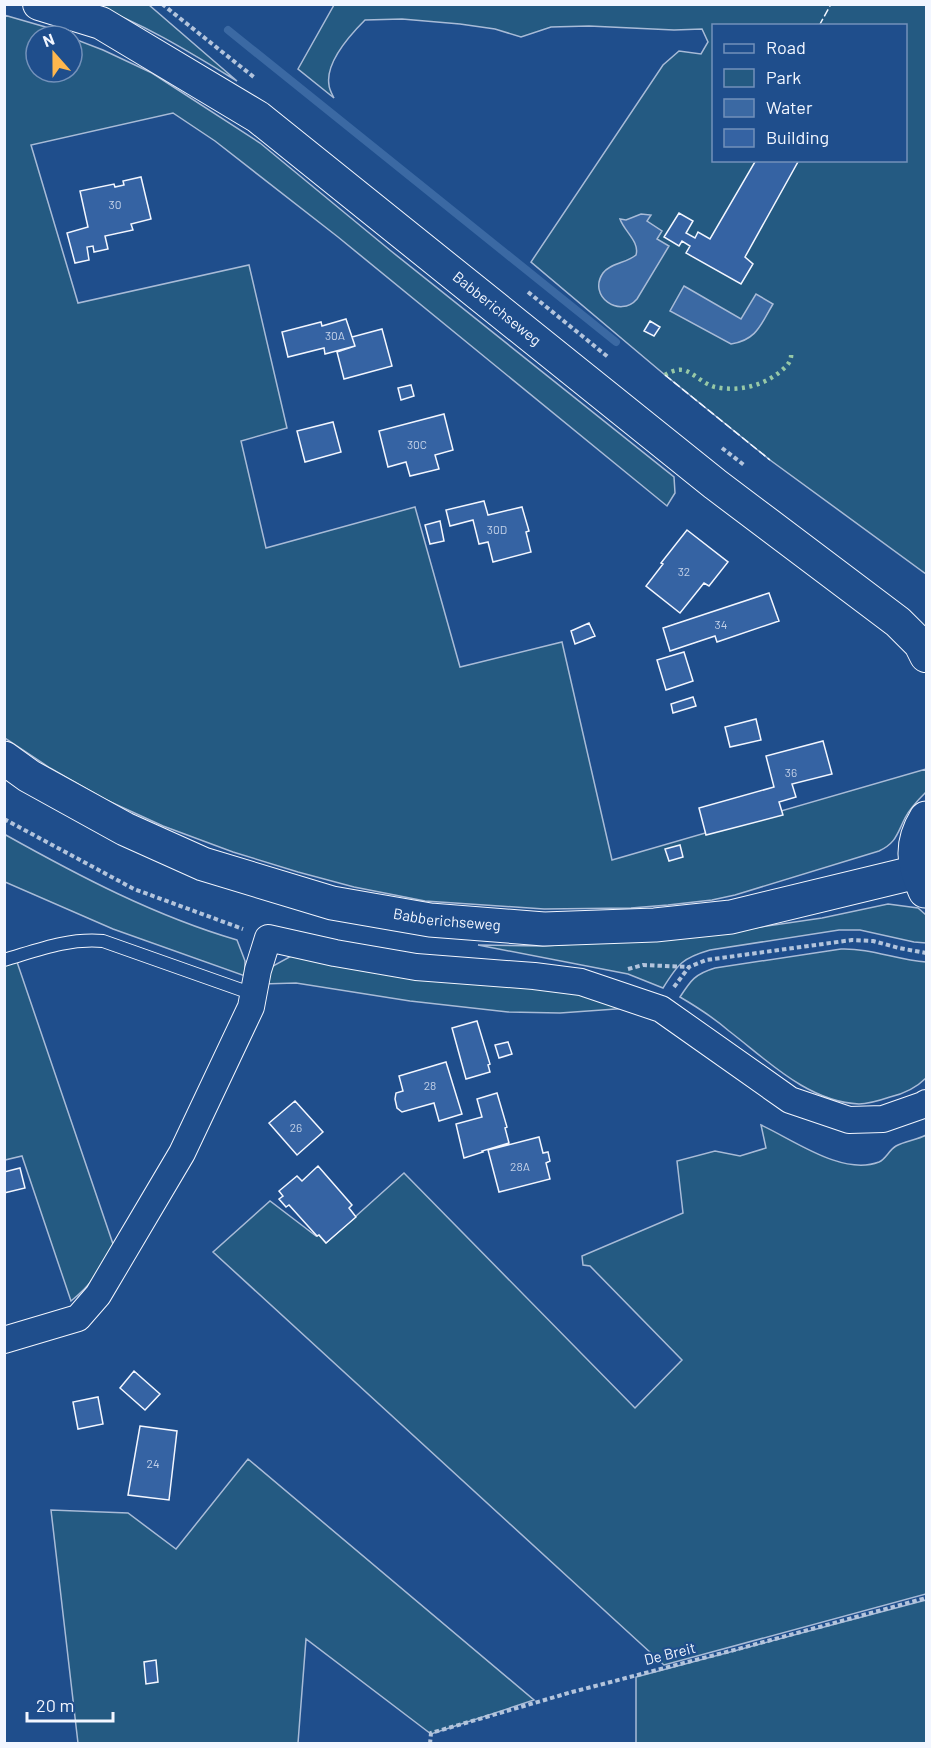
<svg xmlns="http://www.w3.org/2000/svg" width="931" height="1748" viewBox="0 0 931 1748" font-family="Barlow,sans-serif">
<rect width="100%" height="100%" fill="#1f4e8c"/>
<path fill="#245a82" stroke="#a8bbd7" stroke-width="1.5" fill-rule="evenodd" d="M92,5H149L237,81C191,53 143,23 92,5Z
M334,5H926V574L770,460L665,375L531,262L663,65L679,51L701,54L708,42L702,29L674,30L589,26L551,27L521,37L495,29L460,24L402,19L365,20C350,35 325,62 329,85C329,89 332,94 334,98L298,69ZM714,26H906V160H714Z
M4,15L49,28L67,36H36V72H72V38L103,50L152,73L260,143L391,251L674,477L675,493L667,506L338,237L215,141L173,113L31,145L78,303L249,265L287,428L241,441L266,548L415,507L460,667L562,642L612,860L926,769V792C918,800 910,808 905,818C897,834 896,843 879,851L735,895L712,900L668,905L631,908L544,909L425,901L354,887L298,872L233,852L163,826L104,799L50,768L5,738Z
M4,834C79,876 155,916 237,940L245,961V976L113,929L5,882Z
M888,904L918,908L926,915V943L914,942L860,930H839L710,950C682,958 678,964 663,988L628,974L478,945L543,946L700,936L822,918Z
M841,949C870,948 897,960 926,962V1078C917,1087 903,1094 890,1097C881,1100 869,1104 859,1104C808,1102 767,1060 729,1031C714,1018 697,1007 680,997C691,980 695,974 715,968Z
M293,955L590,994L630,1008L560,1013L508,1012L410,1001L296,983L262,984L273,966Z
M16,959L114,1247C102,1269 91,1285 71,1301L22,1156L5,1160L4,963Z
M761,1125C794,1140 842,1176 879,1162C886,1159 889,1150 896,1146C905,1141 917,1140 926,1135V1594L664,1665L213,1252L270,1201L316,1236L319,1235L326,1243L404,1173L635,1408L682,1360L590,1266L583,1265L582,1256L683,1213L677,1161L715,1151L740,1156L766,1148Z
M248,1459L534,1700L431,1734L306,1639L298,1743H78L51,1510L128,1513L176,1549Z
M926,1600V1743H636V1677Z"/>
<path fill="#3b69a3" stroke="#a8bbd7" stroke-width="1.5" d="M641,214L651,215L647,221L662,231L657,239L669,246L637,299C620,319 587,296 603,273C610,263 627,263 636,255C640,242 624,231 620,219L626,220Z
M684,286L741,319L756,294L773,304C761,324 757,340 731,344L670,311Z"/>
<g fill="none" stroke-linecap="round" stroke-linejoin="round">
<path stroke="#3b69a3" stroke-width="8" d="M228,30L616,342"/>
</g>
<path fill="#3563a3" stroke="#f2f6ff" stroke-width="1.5" d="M756,160H799L745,257L753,264L741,284L686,253L690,246L682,241L679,246L664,237L679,213L693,221L686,233L695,238L698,232L710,239Z
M141,177L151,219L131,224L133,230L105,236L108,249L94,252L93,246L87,247L89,260L75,263L67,233L88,227L80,191L114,184L115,187L124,185L123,181Z
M346,319L355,346L325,354L324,348L288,357L282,332L321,322L322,326Z
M650,321L660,327L654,336L644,331Z
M382,329L392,366L344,379L337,352L355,346L352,337Z
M411,385L414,396L401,400L398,388Z
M444,414L453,450L435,455L439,469L410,476L406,462L388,467L379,431Z
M333,422L341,452L305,462L297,431Z
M484,501L488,515L522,507L529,531L526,532L531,552L493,562L488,542L479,544L473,520L450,526L446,510Z
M440,521L444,541L430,544L425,525Z
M687,530L728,562L709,586L704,583L680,613L646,586L663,564L661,563Z
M769,593L779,621L717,642L715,636L670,651L663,628Z
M589,623L595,636L575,644L571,631Z
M684,652L693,681L666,690L657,660Z
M693,697L696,706L673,713L671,704Z
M756,719L761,740L730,747L725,727Z
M823,741L832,774L792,784L796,797L779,802L783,815L706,835L699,808L774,787L766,756Z
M680,845L683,857L669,861L665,849Z
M477,1021L490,1064L488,1065L490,1072L466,1079L452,1028Z
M508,1042L512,1054L499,1058L495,1045Z
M446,1062L462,1114L439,1121L434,1103L402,1112L397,1108L395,1099L396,1093L403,1091L399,1076Z
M497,1093L507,1127L505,1128L509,1143L482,1151L483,1152L464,1158L456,1124L482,1117L477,1099Z
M295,1101L323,1132L297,1155L269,1123Z
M539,1137L543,1153L548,1152L550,1161L546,1163L550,1179L499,1192L488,1150Z
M318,1166L352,1205L349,1208L356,1217L326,1243L319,1235L317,1236L289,1205L286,1207L279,1199L283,1196L279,1191L297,1176L302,1181Z
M20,1168L25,1188L4,1193V1172Z
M134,1371L160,1394L145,1410L120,1388Z
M98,1397L103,1424L78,1429L73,1402Z
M140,1426L177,1431L169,1500L128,1495Z
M156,1660L158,1682L146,1684L144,1662Z"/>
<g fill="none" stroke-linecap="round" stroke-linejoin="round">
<g stroke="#f2f6ff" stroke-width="14">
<path id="service" d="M4,960C38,950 67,938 103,941L253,994"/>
</g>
<g stroke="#f2f6ff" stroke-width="28">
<path id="minor" d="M4,1340L78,1318L98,1295L182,1153L251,1007L258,970L268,938L335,953L416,967L534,976L581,982L661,1009L790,1100L849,1120L883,1119L923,1105L926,1103"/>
</g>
<g stroke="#f2f6ff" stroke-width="34">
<g id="tertiary">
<path id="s1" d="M39,4L101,23L258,117L715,484L898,622L920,644L926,656"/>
</g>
</g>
<g stroke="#f2f6ff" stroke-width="35">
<g id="primary">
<path id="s2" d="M4,758L29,776L125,829L203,864L332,903L430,920L544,929L655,925L731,917L917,872"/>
<path d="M925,891C913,864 910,844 926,818"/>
</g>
</g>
<path stroke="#b3c4dc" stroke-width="4" stroke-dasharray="4.5 3" stroke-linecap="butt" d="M162,4L255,78
M528,292L608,357
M722,448L744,465
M4,819L134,889L243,929
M628,969L643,965L689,967
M674,987L689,967L706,960L852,940L873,941L899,948L926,953
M430,1744L431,1733L572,1692L738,1649L926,1598"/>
<use href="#service" stroke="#1f4e8c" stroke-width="12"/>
<use href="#minor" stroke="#1f4e8c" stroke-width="26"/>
<use href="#tertiary" stroke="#1f4e8c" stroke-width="32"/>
<use href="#primary" stroke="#1f4e8c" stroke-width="33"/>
<path stroke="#97c8a6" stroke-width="4.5" stroke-dasharray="3 4.5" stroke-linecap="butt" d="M665,375C670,372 676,369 683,370C693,372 703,384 715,387C738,392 763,386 781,371C788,365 792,361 791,352"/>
<path stroke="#f2f6ff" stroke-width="1.5" stroke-dasharray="8 3" stroke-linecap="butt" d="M819,26L831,4
M665,375L770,460"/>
</g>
<g text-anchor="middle" stroke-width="4.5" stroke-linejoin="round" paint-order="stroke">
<g font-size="12" fill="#c3d1e8">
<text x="115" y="209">30</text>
<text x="335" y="340">30A</text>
<text x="417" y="449">30C</text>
<text x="497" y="534">30D</text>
<text x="684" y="576">32</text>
<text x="721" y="629">34</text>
<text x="791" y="777">36</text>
<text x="430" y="1090">28</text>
<text x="296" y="1132">26</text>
<text x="520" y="1171">28A</text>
<text x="153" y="1468">24</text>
</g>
<g font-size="15" fill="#f2f6ff" stroke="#1f4e8c">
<text dy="5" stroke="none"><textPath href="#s1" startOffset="554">Babberichseweg</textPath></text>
<text dy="5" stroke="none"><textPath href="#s2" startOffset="477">Babberichseweg</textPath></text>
<text transform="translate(670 1654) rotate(-14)" y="5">De Breit</text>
</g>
</g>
<rect width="931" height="1748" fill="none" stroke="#f2f6ff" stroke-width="12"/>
<rect x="712" y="24" width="195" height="138" fill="#1f4e8c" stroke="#7391ba" stroke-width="1.5"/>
<rect x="724" y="44" width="30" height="9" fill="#1f4e8c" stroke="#7391ba" stroke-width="1.5"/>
<text x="766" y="54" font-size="18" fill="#f2f6ff">Road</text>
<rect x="724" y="69" width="30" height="18" fill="#245a82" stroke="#7391ba" stroke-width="1.5"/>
<text x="766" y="84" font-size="18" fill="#f2f6ff">Park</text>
<rect x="724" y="99" width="30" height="18" fill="#3b69a3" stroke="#7391ba" stroke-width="1.5"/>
<text x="766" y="114" font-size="18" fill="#f2f6ff">Water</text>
<rect x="724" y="129" width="30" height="18" fill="#3563a3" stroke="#7391ba" stroke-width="1.5"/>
<text x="766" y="144" font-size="18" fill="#f2f6ff">Building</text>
<g transform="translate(54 54) rotate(339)"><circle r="28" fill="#1f4e8c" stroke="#7391ba" stroke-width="1.5"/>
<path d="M0-4.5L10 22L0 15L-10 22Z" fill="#ffb74d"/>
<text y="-9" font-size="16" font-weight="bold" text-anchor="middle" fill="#f2f6ff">N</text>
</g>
<path d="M27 1712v9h86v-9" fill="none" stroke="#f2f6ff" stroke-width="3"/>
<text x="36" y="1712" font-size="18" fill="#f2f6ff" stroke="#1f4e8c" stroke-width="4.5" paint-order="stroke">20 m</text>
</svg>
